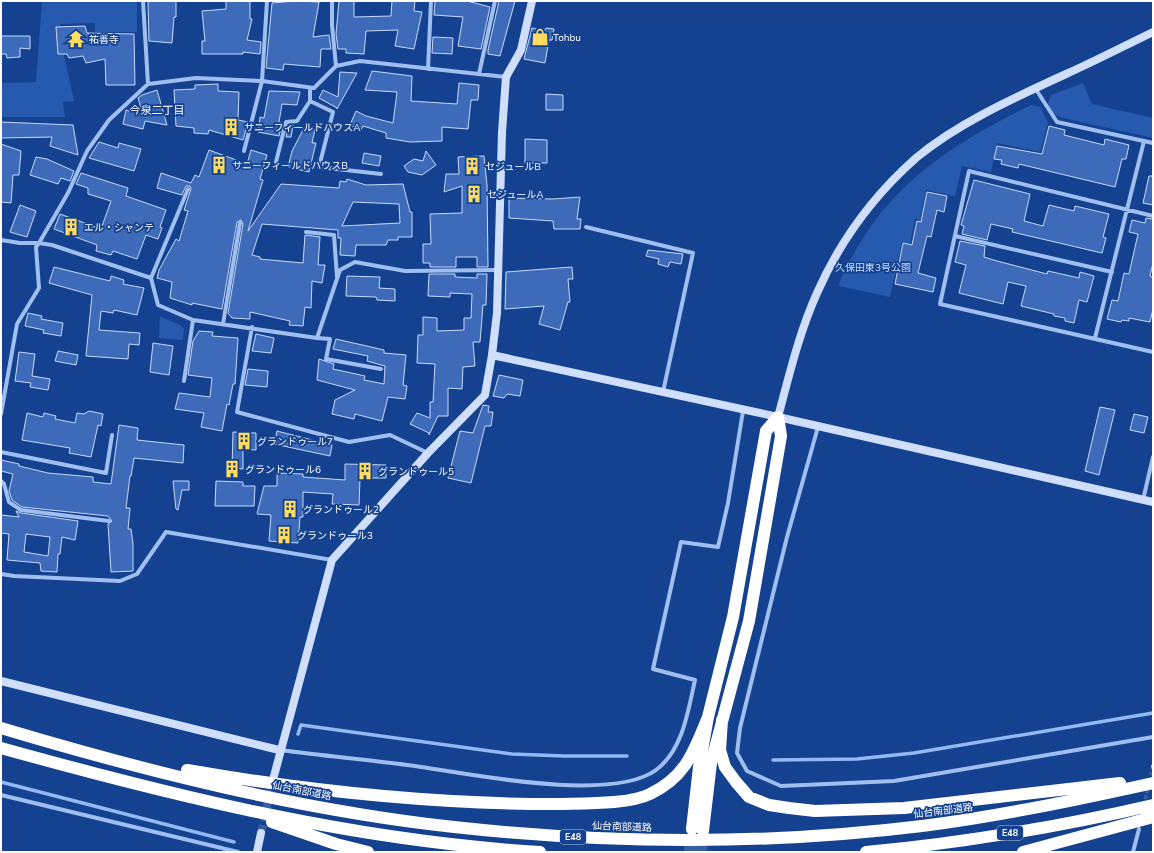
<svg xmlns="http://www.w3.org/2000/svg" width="1154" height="853" viewBox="0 0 1154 853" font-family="'Nunito Sans','Noto Sans JP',sans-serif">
<rect width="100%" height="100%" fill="#144290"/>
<path fill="#265aae" d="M42,1H137V32H95V23L60,24L64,55L74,101L63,102L65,117H1V83L36,82Z
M1083,83L1092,104L1153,118V138L1059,117L1051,112L1048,103L1051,95Z
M1031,105L1040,107L1048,123L1040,152L997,143L991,172L962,166L955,196L926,190L920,220L915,219L910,244L902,242L890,297L839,286C842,272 850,261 857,248C897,178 960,140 1031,105Z
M160,316C168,321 177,322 184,328L183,340L159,338Z"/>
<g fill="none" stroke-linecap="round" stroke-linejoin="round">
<path stroke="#92b9f4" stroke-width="3.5" d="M298,734L301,725L512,754L564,756H627
M773,760L857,759L914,753L1153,713
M1,782L234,842"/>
</g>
<path fill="#3d6bb9" stroke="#c7dbfc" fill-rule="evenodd" d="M148,1H176V17H174L172,43L149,41Z
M226,1H250V19H252L247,40L261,42L260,54L243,52V54H202V41H205L202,11L226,9Z
M296,1L319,2L313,37L329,35L331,49H321L320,67L284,64L283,70L266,68L272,3Z
M339,1H354V17L391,16L392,1H415L414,11L422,12L414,49L395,46L398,30L366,31L364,54L346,53V49H338L336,34Z
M435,1H467L490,7L481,49L458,46L463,17L434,15Z
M499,1H515L500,56L488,54V50Z
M85,26L87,33L134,34L135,85H106L105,59L86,63L83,56L69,58L67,54H58L56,27Z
M532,28L544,31L546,28L554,29L552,40H549L545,63L524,59Z
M1,36H30V49L20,48V57L7,58L6,54H1Z
M433,37L453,38L452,54L432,53Z
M372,71L412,76L411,101L457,104L459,83L479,85L478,100H471L468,129L442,127V141L410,142L386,138V133L363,126L361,130L350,125L356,111L366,116L393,123L397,92L365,90Z
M340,72L357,73L337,109V108L319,98L323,90L338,97Z
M218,84V91L239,92L238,120L248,122L243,140L209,130L208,134L194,133V128L176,126L174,90L195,89V85Z
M157,90L167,125L145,121L143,129L123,124L126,110L143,115L138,98L142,95Z
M269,91L300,92L297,105L282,104L279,122L282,123L279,136L258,132L260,117L264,118Z
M546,94L563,95V110H546Z
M1,122L73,125L78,155L50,146L52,137L1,138Z
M289,125H293L291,137H286Z
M1049,126L1065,130L1064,135L1104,145L1105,139L1129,145L1126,159H1122L1115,187L1019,164L1018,168L1001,164L1002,160L994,159L997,146L1042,154Z
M304,128L315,130L312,143H316L309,172L288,167L292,151Z
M525,139L547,140V163H525Z
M99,142L118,148L119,143L141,149L134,171L89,158Z
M1,144L21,151L19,175H13L11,203L1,202Z
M209,150L247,164L251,150L267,155L260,179L263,180L248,231L281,184L339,188L340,181L346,182L347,179L366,185L403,184L410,212H412V237H398V240H388L386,245H356L355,256L340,255L341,238H338V230L262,224L252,255L260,257V259L303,263L305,235L320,237L318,265H325L322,283L312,281L311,308L305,307L303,326L289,325L290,321L250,312V319L232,318L228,313L243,224L241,220L237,222L222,309L192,303V305L170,298L172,282L157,278L159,270L176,239L179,241L188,211L184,210L191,189L190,186H186L182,195L157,188L161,173L191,183L195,175L199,177ZM353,202L399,204L400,223L342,226Z
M426,151L436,165L422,175L408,172L404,166L414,159L423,161Z
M364,153L381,156L379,166L362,163Z
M484,156L487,185L488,267H477V257H456V267H430V263H423V244H431L430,214L462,213V186L444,192L446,174H459L458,157Z
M36,157L47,159L74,171L70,181L61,178L58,184L30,175Z
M81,173L128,188L126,196L166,210L160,227L162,228L158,239L146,235L137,259L113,251L111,255L96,251L97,245L54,229L60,214L101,229L111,201L88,194V188L76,184Z
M1149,176H1153V205L1143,203Z
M974,180L1030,194L1024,221L1043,226L1049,205L1074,211L1075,206L1109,214L1103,237L1106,238L1102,253L1012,232L1013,229L991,224L987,240L962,234L964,226L961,225Z
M927,192L947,196L944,212L937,210L931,237L927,236L918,273L936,278L933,292L895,284L903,243L912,245L917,221L921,222Z
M580,197L577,219H581L580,229H554L553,221L509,218V198L553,199Z
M20,205L36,211L27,237L10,232Z
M1146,218L1153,219V263L1150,276L1153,278V309L1150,322L1129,318V321L1122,320L1121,322L1107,319L1112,300L1118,301L1124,273L1129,274L1138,234L1129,232L1132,220L1145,223Z
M960,241L985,246L984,257L997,261L1047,274L1048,271L1079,278L1080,272L1094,276L1087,302L1079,300L1074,323L1065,321V318L1054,316V314L1021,306L1026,286L1008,282L1003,304L959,293L966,265L955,262Z
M648,250L683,254L681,264L670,262L668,267L658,264L659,259L646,256Z
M54,267L110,281L111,276L124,280L123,284L144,288L137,315L114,310L113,313L101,311L99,330L140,333L139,345L129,344L128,359L86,356L92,295L49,283Z
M572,267L573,279H568L570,302H568L560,330L539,324L544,306L505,309L506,272Z
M429,274H455V277L477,278V274H487L486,305H483L480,342H473L475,366L463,367L462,389L448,388V416H438L429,435V433L410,424L417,413L430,418V402H433L435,364L417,363L418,335H423V317L437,318V331L464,330V318H471L472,294L450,293V297L428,296Z
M347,276L380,277L379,288L395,289V301L377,300L376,297L346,296Z
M28,313L42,316L41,319L63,323L61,336L43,333L44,330L25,326Z
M199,331L213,332L212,336L238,338L235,384H233L229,405L227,404L222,431L201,427L204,413L175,409L179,393L210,397L212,378L188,375L193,341Z
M256,334L274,338L271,353L252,351Z
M336,339L384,350V353L406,355L403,385L407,386L405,399L388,397L382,421L355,414L354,419L332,414L335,400L355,390L317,380L319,359L334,364L333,369L365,376L364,380L384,384L385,366L367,361L368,356L333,349Z
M153,343L173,346L169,375L150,372Z
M58,351L78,355L76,365L55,361Z
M19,352L35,354L32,376L50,379L48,390L30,387L31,383L15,381Z
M248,369L268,371L267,387L245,385Z
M499,375L523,380L520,396L507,394L504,398L493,396Z
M483,405L489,406L488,412H493L491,426H485L471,483L448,478L460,431L473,433Z
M1100,407L1115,410L1099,475L1085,471Z
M89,411L103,414L101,426L98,425L91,457L69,453L70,448L22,440L27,413L43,417L44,413L56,416L55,419L75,423L77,413L84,414Z
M1134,414L1148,417L1144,433L1130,430Z
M119,425L138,428L137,440L184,445L183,463L134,458L131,476H130L126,508H130L128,529H131L133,544V571L111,572L108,524L112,521L108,516L22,507L12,500L9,491L13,474L1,471V460L19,464V466L48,473L93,477V482L111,484Z
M277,431L332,445L330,456L274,444Z
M233,432L256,433V450L243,449V469L232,468Z
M345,464L386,465V478H360L359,505L332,504L333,494L303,492V517H300L298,543L269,541L271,515L257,514L264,486H277V473L303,474V477L345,480Z
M173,481H189V490H182L178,510L176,509Z
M216,481L243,482V486H255L254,506H215Z
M16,511L21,513L78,521L75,540L62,537L60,554H58L57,572L41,571L40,563L7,560L9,534L1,533V515L19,517ZM26,534L50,537L48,556L24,552Z"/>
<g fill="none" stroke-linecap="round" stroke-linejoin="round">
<path stroke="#375ea1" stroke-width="4" stroke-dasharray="4 2" stroke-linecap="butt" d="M1144,805L1153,767"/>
<path stroke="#375ea1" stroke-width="8" stroke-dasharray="8 4" stroke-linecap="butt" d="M261,833L273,779"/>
<path stroke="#375ea1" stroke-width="12" stroke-dasharray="12 6" stroke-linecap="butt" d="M690,852L692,829
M701,852L703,831"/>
<path stroke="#a0bff1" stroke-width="4" d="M143,1L148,84
M336,66L360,61L506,77
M428,69L431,1
M479,74L495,1
M310,88V101L333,112L319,167L381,174
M1035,88L1057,122L1153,143
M244,151L262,81L267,1
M276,162L286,122L297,121L310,101
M1153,216L969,171L940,304L1153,352
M586,227L693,253L663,392
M306,232L334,235L337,277
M955,236L1112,272
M1,240L20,243H39L68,193L87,151L109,120L148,84L196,78L262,81L314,88L336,66L332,25V1
M151,278L188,189
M223,324L240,223
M252,327L237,412L349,442L390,435L428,453
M317,338L330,339L326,359L381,369
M1095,338L1144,141
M184,381L193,320
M1,414L17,324L39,288L36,247L39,243L52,245L151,278L158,305L193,320L317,338L340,270L355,262L405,271L497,270
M818,427L787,537L740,728L737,753L747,771L781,786L894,781L1153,737
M1,452L106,473L112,435
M1,481L4,484L9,502L21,510L109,521
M1143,500L1153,457
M1,574L14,576L120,581L137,574L166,532L332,560
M280,750C325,756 370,760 415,766C470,774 611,803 656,770C683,750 688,711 695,680L653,669L681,542L718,547L728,503L743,411
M1153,767V766
M1,795L238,852
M1133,852L1139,829"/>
<path stroke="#cfdffb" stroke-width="8" d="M492,355L778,417L1153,502
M778,417C789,376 799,333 817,293C840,241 873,196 916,158C958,123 1016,97 1066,74C1095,61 1124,46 1153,32
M1,681L279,750
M274,776L332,560L428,453L485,395L492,355L497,313L502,132L506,77L521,50L532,1
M257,852L261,833"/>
<path stroke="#fff" stroke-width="12" d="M722,720L720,750L725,767L736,782L749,797L769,805L789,808L815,811L904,808L1120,783
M1,728C148,772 300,810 454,827C609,844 767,845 922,826C1000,816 1076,800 1153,783
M1,748C177,797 356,841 540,852
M187,770C309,791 431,804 554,804C580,803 628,805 650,794C686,777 694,751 708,717
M272,822L336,844L368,852
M692,829L699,767L708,717L733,617L766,431L778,417
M703,831L711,763L749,621L781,436L778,417
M866,852C962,843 1058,827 1153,805
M1023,852L1153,817"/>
</g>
<defs>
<g id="shop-bare" transform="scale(1.38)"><path d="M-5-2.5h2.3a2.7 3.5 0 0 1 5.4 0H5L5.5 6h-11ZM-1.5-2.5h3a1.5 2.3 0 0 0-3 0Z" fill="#ffdc60" stroke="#144290" stroke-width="2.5" paint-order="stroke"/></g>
<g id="temple-bare" transform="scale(1.38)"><path d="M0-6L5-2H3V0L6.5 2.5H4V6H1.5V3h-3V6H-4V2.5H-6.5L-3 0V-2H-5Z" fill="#ffdc60" stroke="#144290" stroke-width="2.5" paint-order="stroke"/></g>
<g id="building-bare" transform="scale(1.38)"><path d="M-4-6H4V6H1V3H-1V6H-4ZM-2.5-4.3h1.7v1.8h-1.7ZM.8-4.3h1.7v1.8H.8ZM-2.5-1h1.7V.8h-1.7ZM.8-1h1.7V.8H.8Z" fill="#ffdc60" stroke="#144290" stroke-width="2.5" paint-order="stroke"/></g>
</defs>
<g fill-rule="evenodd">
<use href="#shop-bare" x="540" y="37"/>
<use href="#temple-bare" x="76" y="39"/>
<use href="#building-bare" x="231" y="127"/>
<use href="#building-bare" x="219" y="165"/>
<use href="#building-bare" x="472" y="166"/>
<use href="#building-bare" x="474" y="194"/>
<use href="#building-bare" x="71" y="227"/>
<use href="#building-bare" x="244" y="441"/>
<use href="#building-bare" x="232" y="469"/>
<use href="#building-bare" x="365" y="471"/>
<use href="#building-bare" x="290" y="509"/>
<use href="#building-bare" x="284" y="535"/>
</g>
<g text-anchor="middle" stroke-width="3.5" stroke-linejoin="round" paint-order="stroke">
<g fill="#144290" stroke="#b8c6de" stroke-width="1">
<rect x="997" y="826" width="26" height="14" rx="3"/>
<rect x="560" y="830" width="26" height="14" rx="3"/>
</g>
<g font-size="9" font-weight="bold" fill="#fff">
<text x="1010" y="836">E48</text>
<text x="573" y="840">E48</text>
</g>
<g font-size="10" fill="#fff" stroke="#144290" text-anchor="start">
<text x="553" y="41">Tohbu</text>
<text x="89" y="43">祐善寺</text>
<text x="244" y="131">サニーフィールドハウスA</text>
<text x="232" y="169">サニーフィールドハウスB</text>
<text x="485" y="170">セジュールB</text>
<text x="487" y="198">セジュールA</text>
<text x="84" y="231">エル・シャンテ</text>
<text x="257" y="445">グランドゥール7</text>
<text x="245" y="473">グランドゥール6</text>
<text x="378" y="475">グランドゥール5</text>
<text x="303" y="513">グランドゥール2</text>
<text x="297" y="539">グランドゥール3</text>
</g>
<g font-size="10" fill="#c7dbfc" stroke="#144290">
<text x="873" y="271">久保田東3号公園</text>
</g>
<g font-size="10" fill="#fff" stroke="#144290">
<text transform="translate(302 790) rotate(11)" y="4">仙台南部道路</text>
<text transform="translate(943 810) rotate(-7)" y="4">仙台南部道路</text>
<text transform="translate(622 826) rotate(2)" y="4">仙台南部道路</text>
</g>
<g font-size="11" fill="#fff" stroke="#144290">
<text x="157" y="114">今泉二丁目</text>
</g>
</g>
<rect width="1154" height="853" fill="none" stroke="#ffffff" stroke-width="4"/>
</svg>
